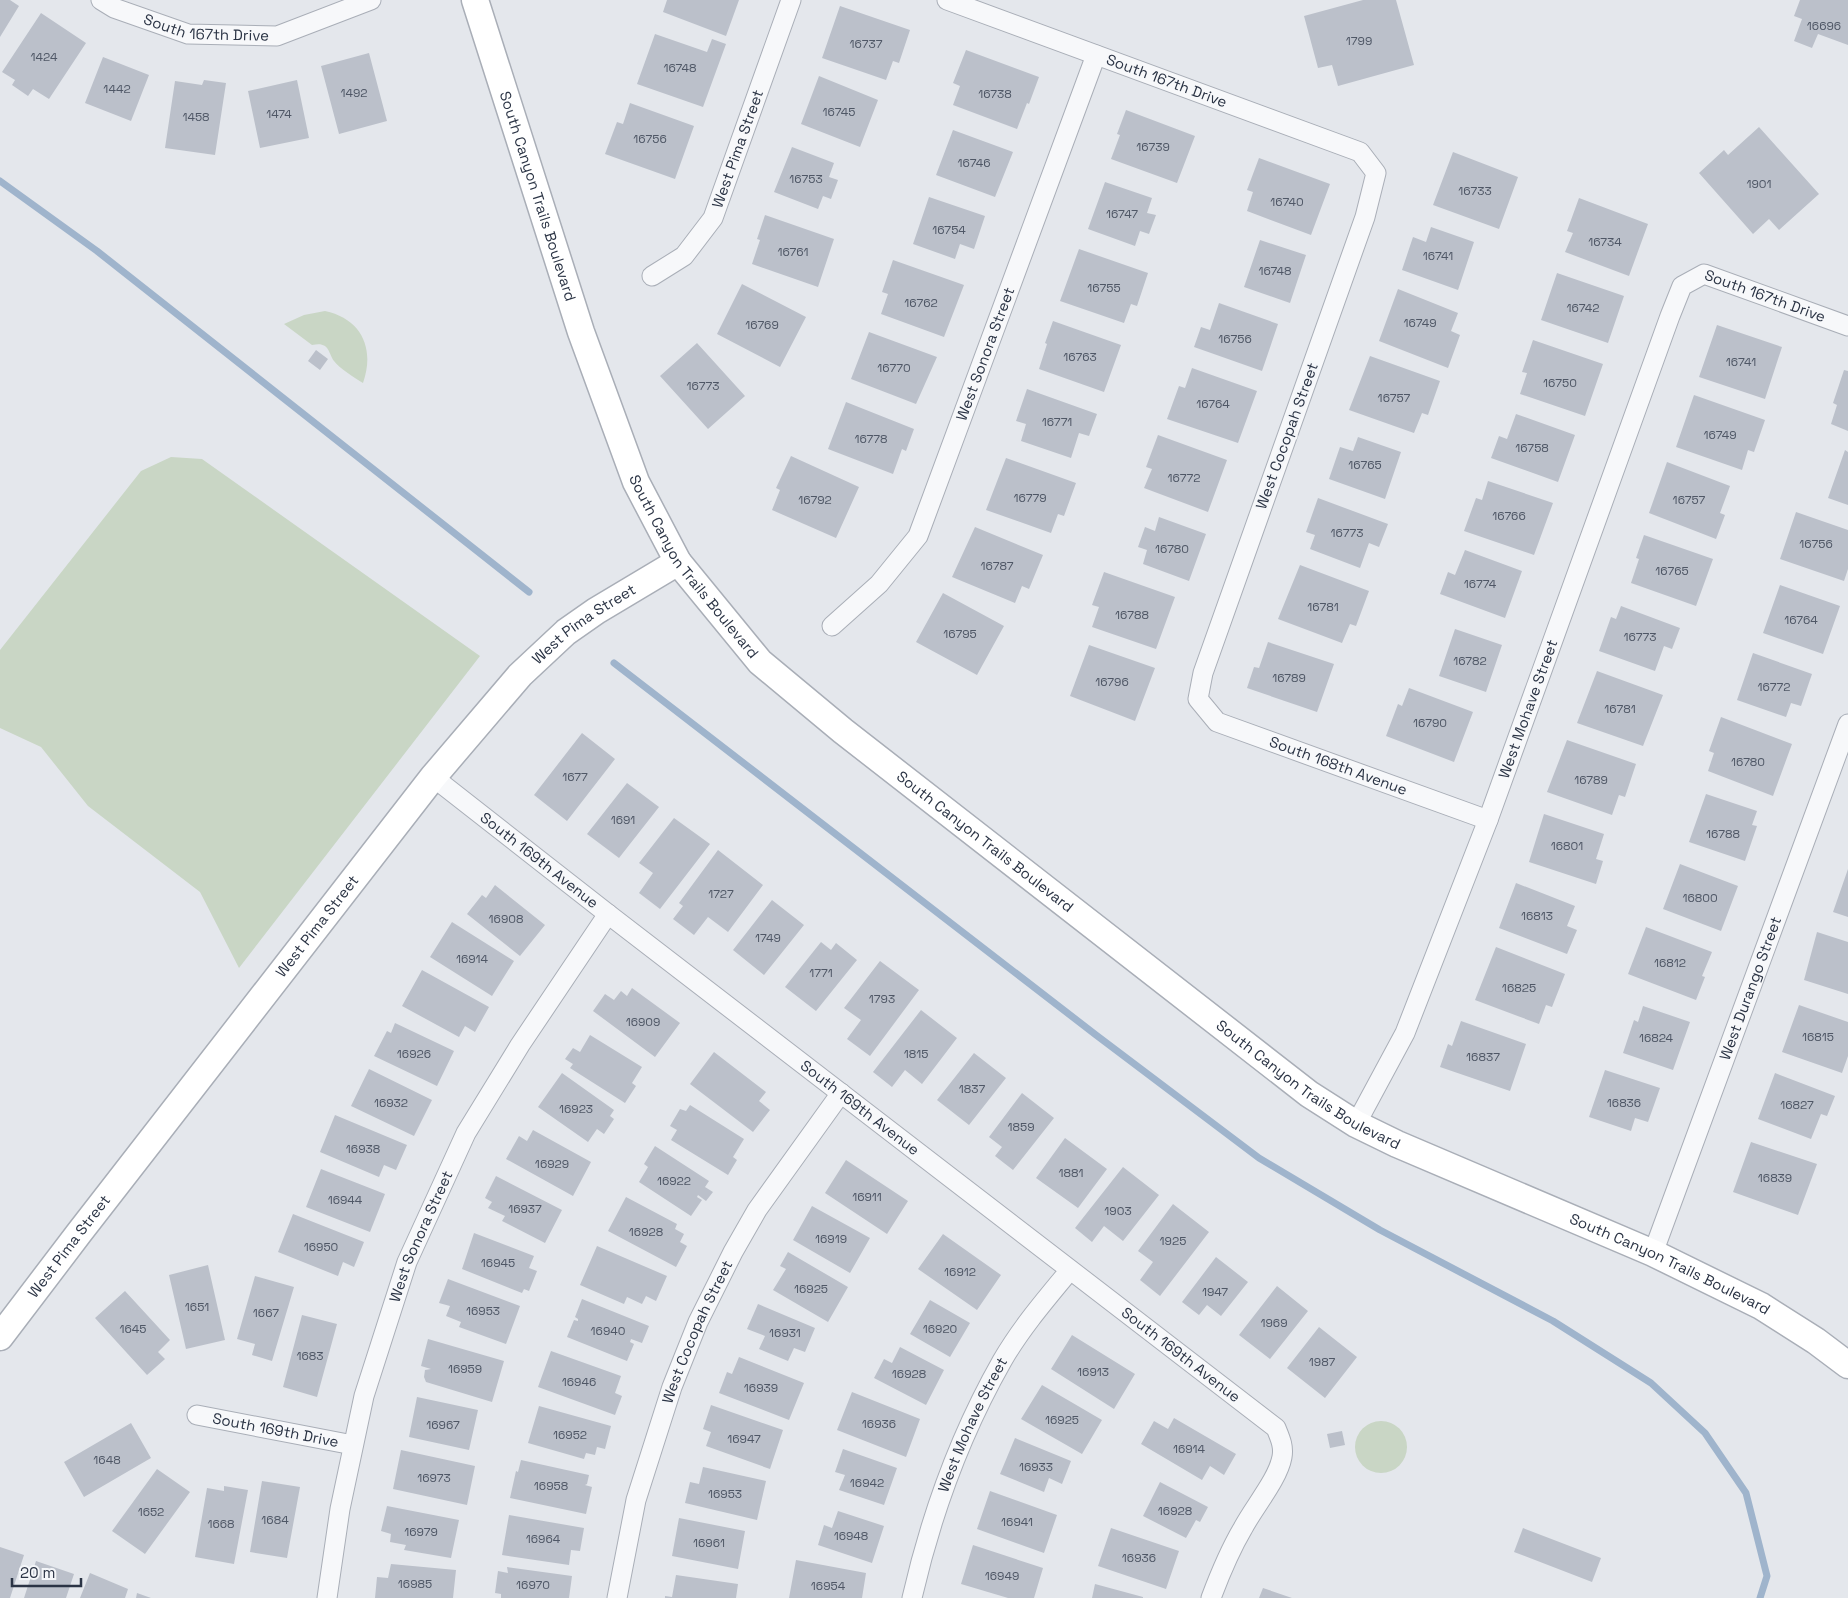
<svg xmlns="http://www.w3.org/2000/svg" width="1848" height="1598" viewBox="0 0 1848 1598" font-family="'Space Grotesk',sans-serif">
<rect width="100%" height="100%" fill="#e4e7ec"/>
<path fill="#c9d6c5" d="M325,311C362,319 375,349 363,383C355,378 339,368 334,361C328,352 329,341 312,345L284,324L304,315Z
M171,457L202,459L480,656L239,968L200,892L88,806L41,747L0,728V650L141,471Z
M1355 1447a26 26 0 1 1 52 0a26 26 0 1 1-52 0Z"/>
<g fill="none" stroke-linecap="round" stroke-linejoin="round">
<path stroke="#9fb4cc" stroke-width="7" d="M0,181L97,251L529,592
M614,663L1096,1035L1259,1158L1380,1230L1553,1321L1651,1383L1705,1433L1746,1493L1767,1576L1760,1598"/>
</g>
<path fill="#bbc0ca" d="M0,0H10L19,6L0,37Z
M667,0H739L726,36L663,12Z
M1363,0H1396L1414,65L1338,86L1332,65L1318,68L1304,16Z
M1800,0H1848V45L1818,34L1812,48L1794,41L1802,19L1794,16Z
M840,6L910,30L899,63L893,61L886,80L822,58Z
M41,13L86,43L49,99L33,89L28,96L12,85L15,80L2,72Z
M655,34L707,52L712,39L726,44L703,107L637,84Z
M966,50L1039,77L1029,104L1027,103L1017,129L953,105L960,86L953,83Z
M369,53L387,121L339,134L321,66Z
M103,57L149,75L131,121L85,103Z
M819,76L878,100L860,147L801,124Z
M204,80L226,83L215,155L165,148L175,81L202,85Z
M297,80L309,138L260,148L248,91Z
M630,103L694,126L675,179L605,154L617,122L623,124Z
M1126,110L1195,136L1177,183L1111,159L1120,135L1117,134Z
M1759,127L1819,194L1779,230L1769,219L1753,234L1699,173L1724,150L1728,155Z
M953,130L1013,152L995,197L936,175Z
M792,147L834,163L829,177L838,180L831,199L823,196L818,209L774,192Z
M1453,152L1518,177L1499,229L1433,205Z
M1259,158L1330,184L1311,235L1247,211L1253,192L1247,190Z
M1105,182L1152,198L1147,213L1156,215L1149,234L1140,231L1135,246L1088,229Z
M929,197L985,216L974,249L960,244L955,259L913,244Z
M1579,198L1648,224L1629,276L1565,252L1573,233L1567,231Z
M765,215L834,239L818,287L752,264L760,240L757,239Z
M1431,227L1474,242L1458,290L1402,270L1413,237L1426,242Z
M1260,240L1306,255L1290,303L1244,287Z
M1079,249L1148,273L1137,306L1131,304L1124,323L1060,301Z
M893,260L964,285L944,337L881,314L888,294L882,292Z
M1557,273L1624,296L1608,343L1541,320Z
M742,284L806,317L780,367L717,334Z
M1398,289L1458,313L1451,331L1460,335L1448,368L1379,341Z
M1219,303L1278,324L1262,371L1194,347L1201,327L1210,330Z
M1053,321L1121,345L1104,392L1039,369L1047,344L1045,343Z
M1717,325L1782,347L1765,399L1699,377Z
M869,332L937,357L916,404L851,379Z
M1533,340L1603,364L1585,416L1520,394L1527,373L1522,372Z
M697,343L745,396L708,429L660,376Z
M316,350L328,359L320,370L308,361Z
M1370,356L1440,381L1428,415L1422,413L1414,433L1349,410Z
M1192,368L1257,391L1238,443L1167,419L1179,386L1185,388Z
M1844,370L1848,371V431L1831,424L1837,405L1833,403Z
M1027,389L1097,414L1089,436L1079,433L1071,458L1021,441L1026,424L1016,421Z
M1694,395L1765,420L1754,452L1748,450L1742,470L1676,447Z
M846,402L914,429L906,451L902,449L893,474L828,449Z
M1516,414L1575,435L1558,482L1491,458L1499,436L1507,439Z
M1158,435L1227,460L1208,512L1144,488L1152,469L1146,467Z
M1358,437L1401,452L1385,499L1329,479L1340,447L1353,451Z
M1845,450L1848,452V505L1828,498Z
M791,456L859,487L836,538L772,510L780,490L776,488Z
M1006,458L1076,483L1064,516L1058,514L1051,533L986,510Z
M1667,462L1730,486L1720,513L1725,515L1716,539L1649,513Z
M1488,481L1553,503L1534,555L1464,531L1476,498L1482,500Z
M1318,498L1388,524L1379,547L1369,543L1360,568L1310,549L1315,535L1306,532Z
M1796,512L1848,530V569L1844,581L1780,559Z
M1159,517L1206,534L1189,581L1143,564L1147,550L1138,547L1145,527L1155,531Z
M975,527L1043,555L1029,589L1022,586L1015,603L952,577Z
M1644,535L1713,559L1696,606L1631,583L1639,559L1636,558Z
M1465,550L1522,571L1505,618L1440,594L1448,572L1455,575Z
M1300,565L1369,591L1356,626L1350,624L1342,643L1278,619Z
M1104,572L1175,597L1156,649L1092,627L1099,607L1092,605Z
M1780,585L1840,606L1823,654L1763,633Z
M943,593L1004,626L977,675L916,642Z
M1621,606L1680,628L1672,649L1664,646L1655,671L1599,651L1611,617L1616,619Z
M1455,629L1502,645L1486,692L1439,676Z
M1268,642L1334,664L1317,712L1247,688L1254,667L1259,668Z
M1089,645L1155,668L1135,721L1070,696Z
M1753,653L1812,674L1801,706L1791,703L1786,717L1737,700Z
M1597,671L1663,695L1643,746L1577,723Z
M1409,688L1473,712L1454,762L1386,736L1398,704L1402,706Z
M1721,717L1792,744L1773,796L1708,771L1714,753L1709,751Z
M582,733L615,759L567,821L534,795Z
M1567,740L1636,764L1625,797L1619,795L1612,815L1547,792Z
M627,783L659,807L619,858L587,834Z
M1706,794L1757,811L1752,825L1757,826L1745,861L1689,842Z
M1544,814L1604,834L1596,859L1603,861L1596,884L1529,862Z
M674,818L710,844L660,909L639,893L653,873L639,863Z
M718,850L763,885L728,932L708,917L694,935L673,919L683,906L679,903Z
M1680,864L1738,886L1721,931L1663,909Z
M1848,869V917L1833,912Z
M1516,883L1575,906L1567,926L1577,930L1567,954L1499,928Z
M495,885L545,925L520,956L467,914L482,895L486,898Z
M772,900L804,925L764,975L733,950Z
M452,922L514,961L492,996L430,957Z
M1646,927L1712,952L1702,976L1705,977L1696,1000L1628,974Z
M1817,932L1848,942V994L1804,980Z
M821,942L831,950L836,943L857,960L816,1011L785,987Z
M1496,947L1565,974L1552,1007L1546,1005L1539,1024L1475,1000Z
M880,961L919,990L870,1056L847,1039L861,1020L844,1008Z
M422,970L489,1007L475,1032L465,1026L459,1037L402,1006Z
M632,988L680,1023L655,1057L593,1011L605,994L614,1000L621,991L627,996Z
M1799,1005L1848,1022V1056L1842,1073L1782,1052Z
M1643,1006L1690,1022L1673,1070L1623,1053L1634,1020L1638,1022Z
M921,1010L957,1038L922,1084L905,1070L892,1087L873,1072Z
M1461,1021L1526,1044L1510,1091L1440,1067L1448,1044L1452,1046Z
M395,1023L454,1051L437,1086L374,1056L387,1031L391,1033Z
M590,1035L642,1067L632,1083L636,1086L625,1103L570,1068L573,1064L565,1059L573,1048L580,1052Z
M714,1052L766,1092L759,1101L770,1110L753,1132L690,1084Z
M974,1053L1006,1078L969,1125L937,1100Z
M369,1069L432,1100L414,1136L351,1106Z
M1605,1070L1660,1088L1648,1122L1635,1118L1631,1131L1589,1117Z
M562,1073L614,1110L610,1116L614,1119L604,1134L597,1129L588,1142L538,1107Z
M1775,1073L1835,1096L1827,1116L1821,1114L1811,1139L1758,1119Z
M1022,1093L1054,1118L1013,1170L995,1156L1002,1147L989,1137Z
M690,1105L744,1139L733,1157L737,1160L728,1175L671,1140L677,1130L670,1126L680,1109L686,1111Z
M335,1115L407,1145L396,1170L384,1165L379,1177L320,1152Z
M533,1130L591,1162L573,1196L506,1159L519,1136L527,1141Z
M1065,1138L1107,1169L1078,1208L1036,1178Z
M1751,1142L1817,1164L1798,1215L1733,1192Z
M655,1146L709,1181L705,1187L713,1192L706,1201L698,1195L697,1197L702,1200L691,1216L639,1182L648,1167L644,1164Z
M846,1160L908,1201L887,1234L825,1193Z
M1123,1167L1159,1195L1123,1241L1104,1226L1092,1242L1075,1228Z
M321,1169L385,1194L370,1232L306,1207Z
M496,1176L562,1210L545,1243L502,1221L505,1216L488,1208L492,1202L485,1198Z
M626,1197L677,1224L675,1229L684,1234L680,1242L687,1246L676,1267L608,1231Z
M1173,1204L1209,1232L1160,1296L1140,1280L1153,1262L1138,1251Z
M812,1206L870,1238L850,1273L793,1240Z
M293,1214L364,1242L354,1267L343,1262L338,1276L278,1252Z
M474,1233L534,1256L529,1268L537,1271L529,1291L524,1289L522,1293L462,1269Z
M943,1234L1001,1275L977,1310L918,1269Z
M597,1246L667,1276L656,1301L646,1296L642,1304L627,1297L624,1304L580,1285Z
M788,1252L848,1287L828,1322L773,1290L786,1269L780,1266Z
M1216,1257L1248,1282L1221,1316L1207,1305L1199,1315L1182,1302Z
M208,1265L225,1340L186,1349L169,1275Z
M255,1276L294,1287L272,1361L252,1355L255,1344L237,1339Z
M448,1279L520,1306L506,1344L459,1327L461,1322L446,1316L450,1306L439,1303Z
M1277,1286L1308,1311L1270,1359L1239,1335Z
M125,1291L170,1340L158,1352L165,1359L147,1375L95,1318Z
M582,1299L649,1326L642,1343L631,1339L630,1342L634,1344L627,1361L567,1337L574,1320L578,1321V1319L575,1317Z
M930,1300L970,1323L950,1357L910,1334Z
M758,1304L815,1328L805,1352L794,1348L788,1361L759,1349L765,1336L747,1329Z
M302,1315L337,1324L317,1397L283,1387Z
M1319,1327L1357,1357L1325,1398L1287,1368Z
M1072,1335L1135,1374L1114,1409L1051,1369Z
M428,1339L504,1361L492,1402L426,1382L424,1377L425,1370L431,1369L421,1366Z
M900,1347L944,1370L926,1405L874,1378L884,1359L892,1363Z
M551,1351L621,1376L615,1393L622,1396L615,1415L538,1387Z
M739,1357L804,1383L789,1420L719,1393L727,1372L732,1374Z
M1042,1385L1102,1420L1082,1454L1021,1419Z
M852,1392L920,1419L906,1457L837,1430Z
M417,1397L478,1410L469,1450L409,1437Z
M711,1405L783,1430L770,1469L706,1446L711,1432L703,1429Z
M539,1406L611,1426L605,1449L597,1447L595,1455L586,1453L584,1459L528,1443Z
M1174,1418L1236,1454L1224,1475L1210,1466L1202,1480L1141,1444L1154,1421L1168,1429Z
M131,1423L151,1458L84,1497L64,1462Z
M1342,1431L1345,1445L1330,1448L1327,1434Z
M1015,1438L1071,1461L1062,1484L1049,1478L1044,1492L1000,1474Z
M843,1449L897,1468L884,1505L839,1490L845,1475L835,1472Z
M401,1450L475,1466L467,1505L393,1489Z
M521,1460L589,1475L587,1484L585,1485L592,1487L586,1514L510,1498L516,1471L518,1472Z
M703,1467L766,1481L757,1520L685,1503L690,1482L699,1484Z
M157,1469L190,1492L145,1554L112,1531Z
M262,1481L300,1487L287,1558L250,1552Z
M1160,1482L1208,1507L1200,1522L1196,1520L1186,1538L1143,1516Z
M224,1486L248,1490L234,1564L195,1557L207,1488L224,1491Z
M990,1491L1057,1515L1044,1553L977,1529Z
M387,1506L459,1520L451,1558L404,1550L406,1545L390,1542L391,1534L381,1531Z
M838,1511L884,1526L872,1563L818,1545L824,1525L832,1528Z
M509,1515L584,1528L580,1551L571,1550L569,1565L502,1555Z
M679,1518L745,1531L738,1569L672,1556Z
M1111,1528L1179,1551L1166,1589L1098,1566Z
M1523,1528L1601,1558L1592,1582L1514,1552Z
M973,1545L1043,1568L1034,1598H1008L961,1584Z
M0,1547L24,1555L10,1598H0Z
M796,1560L866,1573L862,1598H789Z
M36,1561L74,1574L66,1598H24Z
M391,1564L456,1570L453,1598H375L377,1577L388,1578Z
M507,1567L572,1576L569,1598H501V1594L495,1593L498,1571L508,1573Z
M90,1573L128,1589L125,1598H80Z
M676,1575L738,1584L736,1598H665V1596L672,1597Z
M1095,1584L1143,1597V1598H1092Z
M1263,1588L1292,1598H1259Z
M137,1593L151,1598H136Z"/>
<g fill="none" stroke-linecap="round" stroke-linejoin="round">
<g stroke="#a9aeb7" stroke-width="21">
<g id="street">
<path id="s1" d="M101,0L114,8L188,34L277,36L371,0"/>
<path id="s2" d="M947,0L1360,152L1376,173L1365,217L1203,673L1198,699L1217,722L1488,820"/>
<path id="s3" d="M652,276L684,256L713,218L791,0"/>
<path id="s4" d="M832,626L879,584L918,536L1096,55"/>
<path id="s5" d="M433,777L608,914L1276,1428C1280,1438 1284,1446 1282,1457C1278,1479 1254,1507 1243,1528C1230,1550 1220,1574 1211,1598"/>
<path id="s6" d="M1356,1124L1405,1033L1488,820L1670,316L1682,286L1704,274L1848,326"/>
<path id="s7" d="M1653,1253L1848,724"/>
<path id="s8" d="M197,1415L353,1445"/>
<path id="s9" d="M327,1598L340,1509L364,1396L407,1262L466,1133L520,1045L608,914"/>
<path id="s10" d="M617,1598L636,1500L672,1387L698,1322L733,1252L757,1210L841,1093"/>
<path id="s11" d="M912,1598C931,1515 960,1435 1002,1361C1021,1328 1046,1299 1070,1270"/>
</g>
</g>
<g stroke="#a9aeb7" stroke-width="29">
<g id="secondary">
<path id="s12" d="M475,0L581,332L636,482L678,562L760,662L843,731L1309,1094L1356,1124L1397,1144L1653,1253L1761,1306L1816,1341L1848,1365"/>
<path id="s13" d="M0,1337L79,1233L433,777L520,675L566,632L596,611L678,562"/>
</g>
</g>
<use href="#street" stroke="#f7f8fa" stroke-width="19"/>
<use href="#secondary" stroke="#fff" stroke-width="26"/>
</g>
<g text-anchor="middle" stroke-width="4.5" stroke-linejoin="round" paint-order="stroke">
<g font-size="12" fill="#4f5766">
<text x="1824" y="30">16696</text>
<text x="1359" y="45">1799</text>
<text x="866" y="48">16737</text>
<text x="44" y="61">1424</text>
<text x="680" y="72">16748</text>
<text x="117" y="93">1442</text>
<text x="354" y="97">1492</text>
<text x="995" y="98">16738</text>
<text x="839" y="116">16745</text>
<text x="279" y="118">1474</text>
<text x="196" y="121">1458</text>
<text x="650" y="143">16756</text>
<text x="1153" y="151">16739</text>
<text x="974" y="167">16746</text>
<text x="806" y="183">16753</text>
<text x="1759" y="188">1901</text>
<text x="1475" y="195">16733</text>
<text x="1287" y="206">16740</text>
<text x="1122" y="218">16747</text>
<text x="949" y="234">16754</text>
<text x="1605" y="246">16734</text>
<text x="793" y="256">16761</text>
<text x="1438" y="260">16741</text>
<text x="1275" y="275">16748</text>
<text x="1104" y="292">16755</text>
<text x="921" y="307">16762</text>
<text x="1583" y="312">16742</text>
<text x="1420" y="327">16749</text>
<text x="762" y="329">16769</text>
<text x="1235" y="343">16756</text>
<text x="1080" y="361">16763</text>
<text x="1741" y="366">16741</text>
<text x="894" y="372">16770</text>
<text x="1560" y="387">16750</text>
<text x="703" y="390">16773</text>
<text x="1394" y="402">16757</text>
<text x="1213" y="408">16764</text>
<text x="1057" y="426">16771</text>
<text x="1720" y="439">16749</text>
<text x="871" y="443">16778</text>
<text x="1532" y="452">16758</text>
<text x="1365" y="469">16765</text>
<text x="1184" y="482">16772</text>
<text x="1030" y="502">16779</text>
<text x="815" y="504">16792</text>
<text x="1689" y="504">16757</text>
<text x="1509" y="520">16766</text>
<text x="1347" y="537">16773</text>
<text x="1816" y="548">16756</text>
<text x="1172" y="553">16780</text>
<text x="997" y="570">16787</text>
<text x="1672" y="575">16765</text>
<text x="1480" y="588">16774</text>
<text x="1323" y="611">16781</text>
<text x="1132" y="619">16788</text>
<text x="1801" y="624">16764</text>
<text x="960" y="638">16795</text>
<text x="1640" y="641">16773</text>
<text x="1470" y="665">16782</text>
<text x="1289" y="682">16789</text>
<text x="1112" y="686">16796</text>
<text x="1774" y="691">16772</text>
<text x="1620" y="713">16781</text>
<text x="1430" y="727">16790</text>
<text x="1748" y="766">16780</text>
<text x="575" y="781">1677</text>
<text x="1591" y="784">16789</text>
<text x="623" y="824">1691</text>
<text x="1723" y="838">16788</text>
<text x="1567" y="850">16801</text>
<text x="721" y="898">1727</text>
<text x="1700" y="902">16800</text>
<text x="1537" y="920">16813</text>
<text x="506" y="923">16908</text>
<text x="768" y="942">1749</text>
<text x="472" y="963">16914</text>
<text x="1670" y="967">16812</text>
<text x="821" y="977">1771</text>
<text x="1519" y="992">16825</text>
<text x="882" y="1003">1793</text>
<text x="643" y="1026">16909</text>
<text x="1818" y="1041">16815</text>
<text x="1656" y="1042">16824</text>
<text x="414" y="1058">16926</text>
<text x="916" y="1058">1815</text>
<text x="1483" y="1061">16837</text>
<text x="972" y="1093">1837</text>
<text x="391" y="1107">16932</text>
<text x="1624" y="1107">16836</text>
<text x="1797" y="1109">16827</text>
<text x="576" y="1113">16923</text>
<text x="1021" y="1131">1859</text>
<text x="363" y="1153">16938</text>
<text x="552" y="1168">16929</text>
<text x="1071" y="1177">1881</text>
<text x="1775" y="1182">16839</text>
<text x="674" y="1185">16922</text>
<text x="867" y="1201">16911</text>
<text x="345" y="1204">16944</text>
<text x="525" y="1213">16937</text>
<text x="1118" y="1215">1903</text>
<text x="646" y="1236">16928</text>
<text x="831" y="1243">16919</text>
<text x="1173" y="1245">1925</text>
<text x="321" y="1251">16950</text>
<text x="498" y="1267">16945</text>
<text x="960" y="1276">16912</text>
<text x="811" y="1293">16925</text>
<text x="1215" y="1296">1947</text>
<text x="197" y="1311">1651</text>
<text x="483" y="1315">16953</text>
<text x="266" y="1317">1667</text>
<text x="1274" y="1327">1969</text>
<text x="133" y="1333">1645</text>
<text x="940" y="1333">16920</text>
<text x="608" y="1335">16940</text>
<text x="785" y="1337">16931</text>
<text x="310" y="1360">1683</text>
<text x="1322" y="1366">1987</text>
<text x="465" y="1373">16959</text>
<text x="1093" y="1376">16913</text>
<text x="909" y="1378">16928</text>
<text x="579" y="1386">16946</text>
<text x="761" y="1392">16939</text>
<text x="1062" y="1424">16925</text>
<text x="879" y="1428">16936</text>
<text x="443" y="1429">16967</text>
<text x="570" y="1439">16952</text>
<text x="744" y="1443">16947</text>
<text x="1189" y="1453">16914</text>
<text x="107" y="1464">1648</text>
<text x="1036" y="1471">16933</text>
<text x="434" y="1482">16973</text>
<text x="867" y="1487">16942</text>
<text x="551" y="1490">16958</text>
<text x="725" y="1498">16953</text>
<text x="1175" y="1515">16928</text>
<text x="151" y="1516">1652</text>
<text x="275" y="1524">1684</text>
<text x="1017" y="1526">16941</text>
<text x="221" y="1528">1668</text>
<text x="421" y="1536">16979</text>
<text x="851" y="1540">16948</text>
<text x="543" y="1543">16964</text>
<text x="709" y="1547">16961</text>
<text x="1139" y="1562">16936</text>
<text x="1002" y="1580">16949</text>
<text x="415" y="1588">16985</text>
<text x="533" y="1589">16970</text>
<text x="828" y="1590">16954</text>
</g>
<g font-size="15" fill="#2b3445" stroke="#f4f6f9">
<text dy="5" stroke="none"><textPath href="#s1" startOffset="111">South 167th Drive</textPath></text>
<text dy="5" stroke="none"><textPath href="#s2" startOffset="234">South 167th Drive</textPath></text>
<text dy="5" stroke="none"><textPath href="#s3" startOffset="159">West Pima Street</textPath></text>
<text dy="5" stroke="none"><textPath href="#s12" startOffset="206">South Canyon Trails Boulevard</textPath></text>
<text dy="5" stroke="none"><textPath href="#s6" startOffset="990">South 167th Drive</textPath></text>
<text dy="5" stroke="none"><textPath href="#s4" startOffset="319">West Sonora Street</textPath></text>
<text transform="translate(1287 436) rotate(-70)" y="5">West Cocopah Street</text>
<text dy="5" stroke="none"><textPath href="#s12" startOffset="611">South Canyon Trails Boulevard</textPath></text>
<text dy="5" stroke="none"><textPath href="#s13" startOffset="924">West Pima Street</textPath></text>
<text dy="5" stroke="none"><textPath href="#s6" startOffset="450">West Mohave Street</textPath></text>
<text dy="5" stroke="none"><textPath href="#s2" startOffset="1181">South 168th Avenue</textPath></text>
<text dy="5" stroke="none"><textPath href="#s12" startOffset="1016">South Canyon Trails Boulevard</textPath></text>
<text dy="5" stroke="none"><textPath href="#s5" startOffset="135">South 169th Avenue</textPath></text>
<text dy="5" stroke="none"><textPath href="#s13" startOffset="519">West Pima Street</textPath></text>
<text dy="5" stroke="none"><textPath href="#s7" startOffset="282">West Durango Street</textPath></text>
<text dy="5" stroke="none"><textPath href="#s12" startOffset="1421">South Canyon Trails Boulevard</textPath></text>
<text dy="5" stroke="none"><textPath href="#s5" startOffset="540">South 169th Avenue</textPath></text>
<text dy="5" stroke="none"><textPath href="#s9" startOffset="375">West Sonora Street</textPath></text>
<text dy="5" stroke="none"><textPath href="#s13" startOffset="114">West Pima Street</textPath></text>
<text dy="5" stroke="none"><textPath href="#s12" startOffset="1826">South Canyon Trails Boulevard</textPath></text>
<text dy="5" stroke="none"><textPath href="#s10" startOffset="279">West Cocopah Street</textPath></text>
<text dy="5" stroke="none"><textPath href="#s5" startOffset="945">South 169th Avenue</textPath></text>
<text dy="5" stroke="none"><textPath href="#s11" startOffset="184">West Mohave Street</textPath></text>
<text dy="5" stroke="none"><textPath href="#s8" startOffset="80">South 169th Drive</textPath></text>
</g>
</g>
<path d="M12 1578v8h69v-8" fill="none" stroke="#2b3445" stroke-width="2.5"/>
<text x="20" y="1578" font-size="15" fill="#2b3445" stroke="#f4f6f9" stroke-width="4" paint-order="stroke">20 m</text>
</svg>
